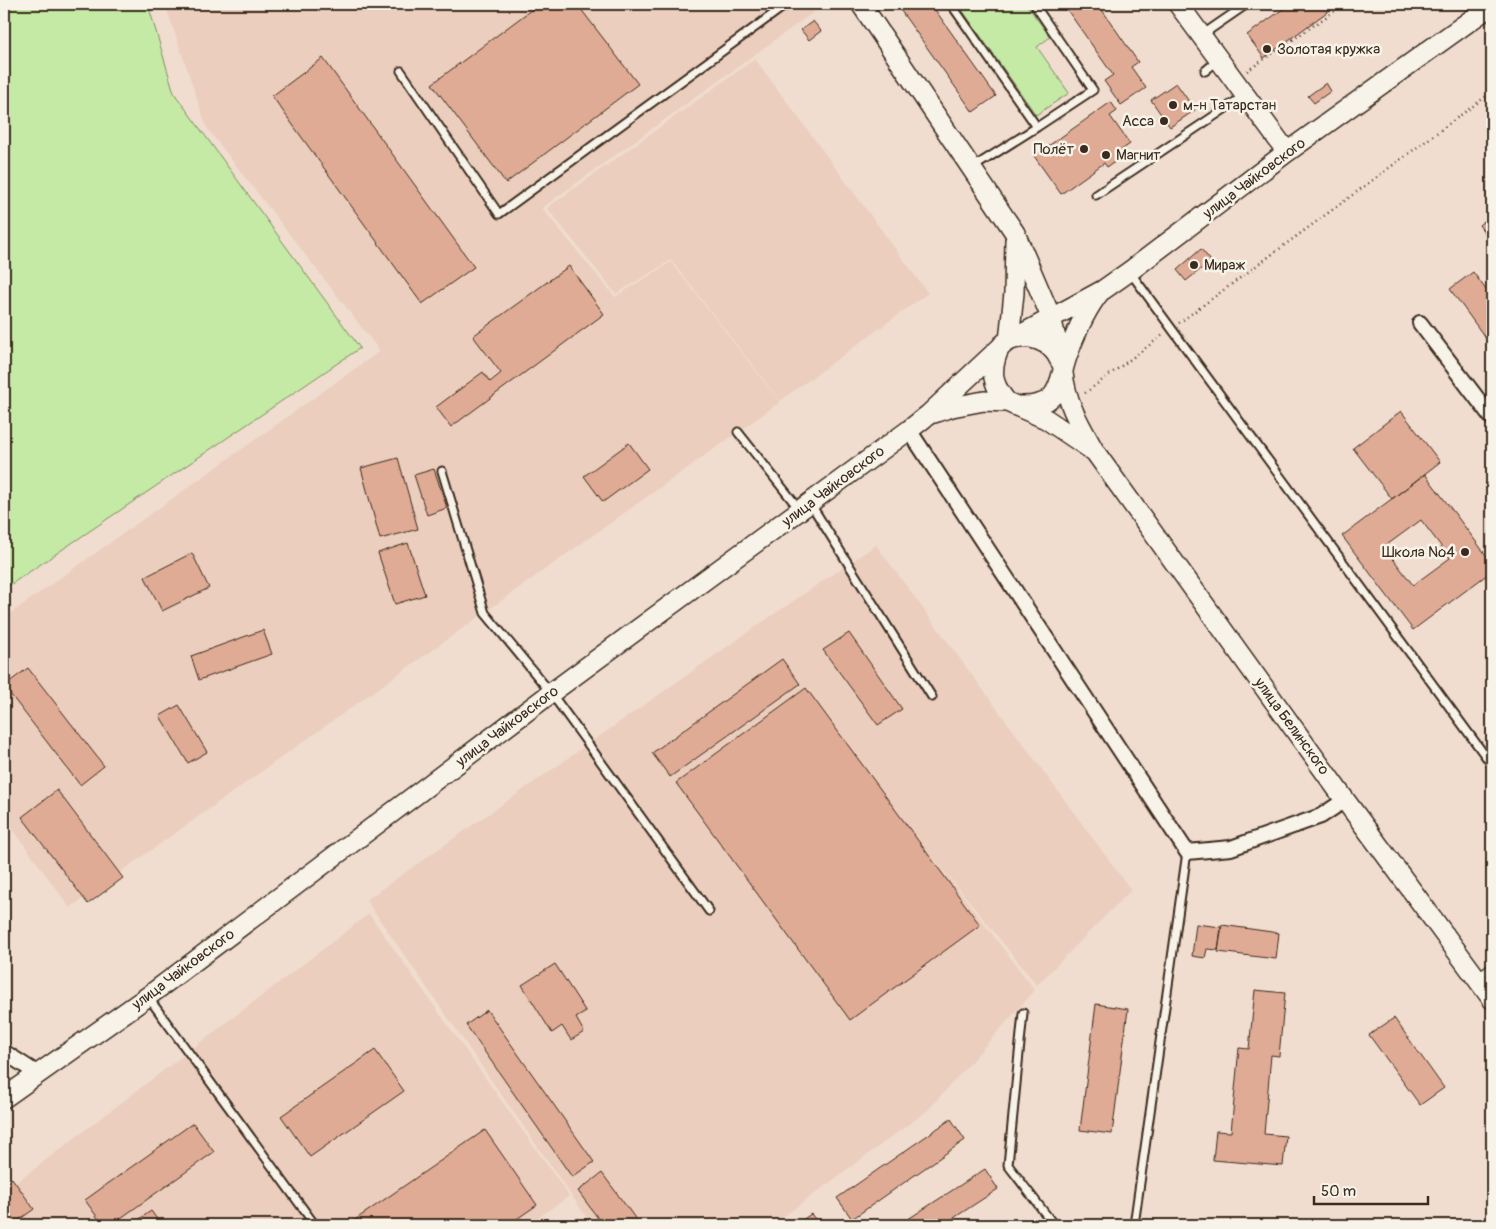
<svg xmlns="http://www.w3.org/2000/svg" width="1496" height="1229" viewBox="0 0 1496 1229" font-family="Pangolin,sans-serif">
<rect width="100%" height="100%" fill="#f0ddcf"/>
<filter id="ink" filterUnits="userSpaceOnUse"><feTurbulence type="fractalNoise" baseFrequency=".02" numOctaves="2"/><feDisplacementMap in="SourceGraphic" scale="10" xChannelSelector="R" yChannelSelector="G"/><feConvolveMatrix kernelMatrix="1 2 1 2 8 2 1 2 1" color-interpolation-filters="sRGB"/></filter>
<g filter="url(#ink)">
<path fill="#ebcebd" d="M165,4H810L815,11L542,208L615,297L671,262L780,402L70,908L4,817V618L380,351L207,128Z
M755,59L928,293L780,401L671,260L616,294L547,208Z
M876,545L1131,890L1037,985L930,853L1035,990L928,1110L772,1225H592L366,900L761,623Z
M369,914L569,1196L528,1225H4V1192Z"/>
<path fill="#c4eaa5" stroke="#808a62" d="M4,4H148L174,93L360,348L4,589Z
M958,4H1026L1050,37L1037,47L1069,93L1036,115Z"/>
<path fill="#e0ab94" stroke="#3b2a1e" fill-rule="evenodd" d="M539,4H577L638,84L506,183L432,84Z
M896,4H931L996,96L973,112Z
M1063,4H1098L1138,62L1131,67L1146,88L1121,105L1104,81L1113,75Z
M1290,4H1338L1264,58L1247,35Z
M813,21L821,31L809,40L801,30Z
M323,58L474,267L422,304L272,96Z
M1176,83L1195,110L1170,127L1151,100Z
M1326,83L1331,91L1314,103L1308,96Z
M1111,102L1117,111L1110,116L1130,144L1117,153L1121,158L1107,167L1104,163L1061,194L1034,156Z
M1492,215V243L1479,225Z
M1201,249L1211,261L1186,281L1177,270Z
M569,266L604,314L451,427L436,407L483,372L490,382L501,373L473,336Z
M1473,272L1492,298V347L1450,289Z
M1401,411L1440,462L1392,499L1353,448Z
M629,443L648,469L603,502L584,476Z
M398,458L418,529L380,539L361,468Z
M434,469L447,508L427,515L414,475Z
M1425,474L1492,563V571L1413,630L1342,536ZM1421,520L1450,558L1413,585L1384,547Z
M408,543L425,595L395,604L378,553Z
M192,553L209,588L162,611L145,577Z
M263,630L272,654L199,680L191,656Z
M849,633L902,709L878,725L823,650Z
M782,659L800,684L670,777L652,753Z
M28,668L104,766L80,785L4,686Z
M806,688L980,925L850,1020L676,783Z
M179,705L207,752L188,763L160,716Z
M57,790L123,878L88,904L22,817Z
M1196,924L1221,927L1218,950L1207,949L1205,958L1192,956Z
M1222,925L1279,933L1276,959L1218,952Z
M555,964L586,1012L576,1018L584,1032L571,1040L562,1026L552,1033L522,985Z
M1255,990L1285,993L1279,1056L1271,1055L1264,1134L1286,1136L1283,1166L1213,1160L1216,1131L1231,1132L1239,1048L1249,1049Z
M1096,1004L1128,1009L1112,1134L1080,1130Z
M487,1010L594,1162L572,1177L466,1025Z
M1394,1018L1444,1088L1420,1105L1369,1035Z
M375,1050L404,1091L310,1157L281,1116Z
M951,1119L965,1140L852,1219L837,1198Z
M193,1123L214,1152L111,1225H103L85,1200Z
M485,1130L537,1205L508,1225H350L349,1224Z
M985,1169L998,1189L943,1225H899Z
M602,1173L640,1225H603L578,1191Z
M12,1178L34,1209L12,1225H4V1184Z
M151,1211L161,1225H131Z
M811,1214L820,1225H795Z"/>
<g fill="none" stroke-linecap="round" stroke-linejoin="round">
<g stroke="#3b2a1e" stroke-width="11">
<path id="lane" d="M951,4L1037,127L1093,90L1034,4
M1202,35L1247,4
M401,71L499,214L787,4
M1205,71L1217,61
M972,168L1037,127
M1096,195L1244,96
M1130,272L1492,765
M738,432L800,510
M442,471L485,613L551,693L709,911
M810,503L932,697
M1477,978L1492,967
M148,997L315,1225
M1023,1013L1008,1165L1054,1225
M1134,1225L1187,852"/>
</g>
<g stroke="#3b2a1e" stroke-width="18">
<path id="street" d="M1420,323L1492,418
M909,430L1187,852L1231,848L1321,816L1345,800
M4,1052L38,1074"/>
</g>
<g stroke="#3b2a1e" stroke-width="22">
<path id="secondary" d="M861,4L1015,233L1051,317L1063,368
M1178,4L1287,152
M1009,341L1103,290L1130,271L1287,152L1492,5
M1009,341L1014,293L1015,240
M1063,373C1066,403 1081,427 1095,452L1345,800L1492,999
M1007,402C1002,396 997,389 995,382C991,370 996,346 1008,341C1028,332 1052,341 1060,361
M1018,406C1064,408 1057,381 1069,351C1077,330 1086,309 1100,292
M934,413L952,407L984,401L1007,402L1046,419L1092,450
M4,1098L147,997L551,693L909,430L928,415L1003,345"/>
</g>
<path stroke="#3b2a1e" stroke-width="2.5" stroke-dasharray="1 4" stroke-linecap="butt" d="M1492,35L1486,40L1492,49
M1247,71L1345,4
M1179,323L1492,92
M1085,393L1163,335"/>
<use href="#lane" stroke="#f7f3e8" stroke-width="7"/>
<use href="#street" stroke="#f7f3e8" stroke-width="14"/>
<use href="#secondary" stroke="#f7f3e8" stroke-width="19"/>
</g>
</g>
<g fill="#3b2a1e" stroke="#f7f3e8" stroke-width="2">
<circle cx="1267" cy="49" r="5"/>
<circle cx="1173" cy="105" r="5"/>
<circle cx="1164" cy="121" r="5"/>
<circle cx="1084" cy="149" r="5"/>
<circle cx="1106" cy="155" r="5"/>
<circle cx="1194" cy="265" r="5"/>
<circle cx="1465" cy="552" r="5"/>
</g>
<g text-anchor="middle" stroke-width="5" stroke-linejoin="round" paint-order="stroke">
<g font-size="15" fill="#3b2a1e" stroke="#f7f3e8" text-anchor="start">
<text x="1277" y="54">Золотая кружка</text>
<text x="1183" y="110">м-н Татарстан</text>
<text x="1154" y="126" text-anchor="end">Acca</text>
<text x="1074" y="154" text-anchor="end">Полёт</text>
<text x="1116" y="160">Магнит</text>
<text x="1204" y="270">Мираж</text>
<text x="1455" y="557" text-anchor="end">Школа №4</text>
</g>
<g font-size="15" fill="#3b2a1e" stroke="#f7f3e8">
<text transform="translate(1254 178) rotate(-37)" y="5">улица Чайковского</text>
<text transform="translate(833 486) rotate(-37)" y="5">улица Чайковского</text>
<text transform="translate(507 726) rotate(-37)" y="5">улица Чайковского</text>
<text transform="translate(1292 726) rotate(54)" y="5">улица Белинского</text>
<text transform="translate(183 969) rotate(-37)" y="5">улица Чайковского</text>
</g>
</g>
<rect width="1496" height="1229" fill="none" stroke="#f7f3e8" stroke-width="20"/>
<rect x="10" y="10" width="1476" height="1209" fill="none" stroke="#3b2a1e" stroke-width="2" filter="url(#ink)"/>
<path d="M1314 1196v8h114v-8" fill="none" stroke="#3b2a1e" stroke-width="2.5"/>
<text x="1321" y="1196" font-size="15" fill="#3b2a1e" stroke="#f7f3e8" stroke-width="4" paint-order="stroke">50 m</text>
</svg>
